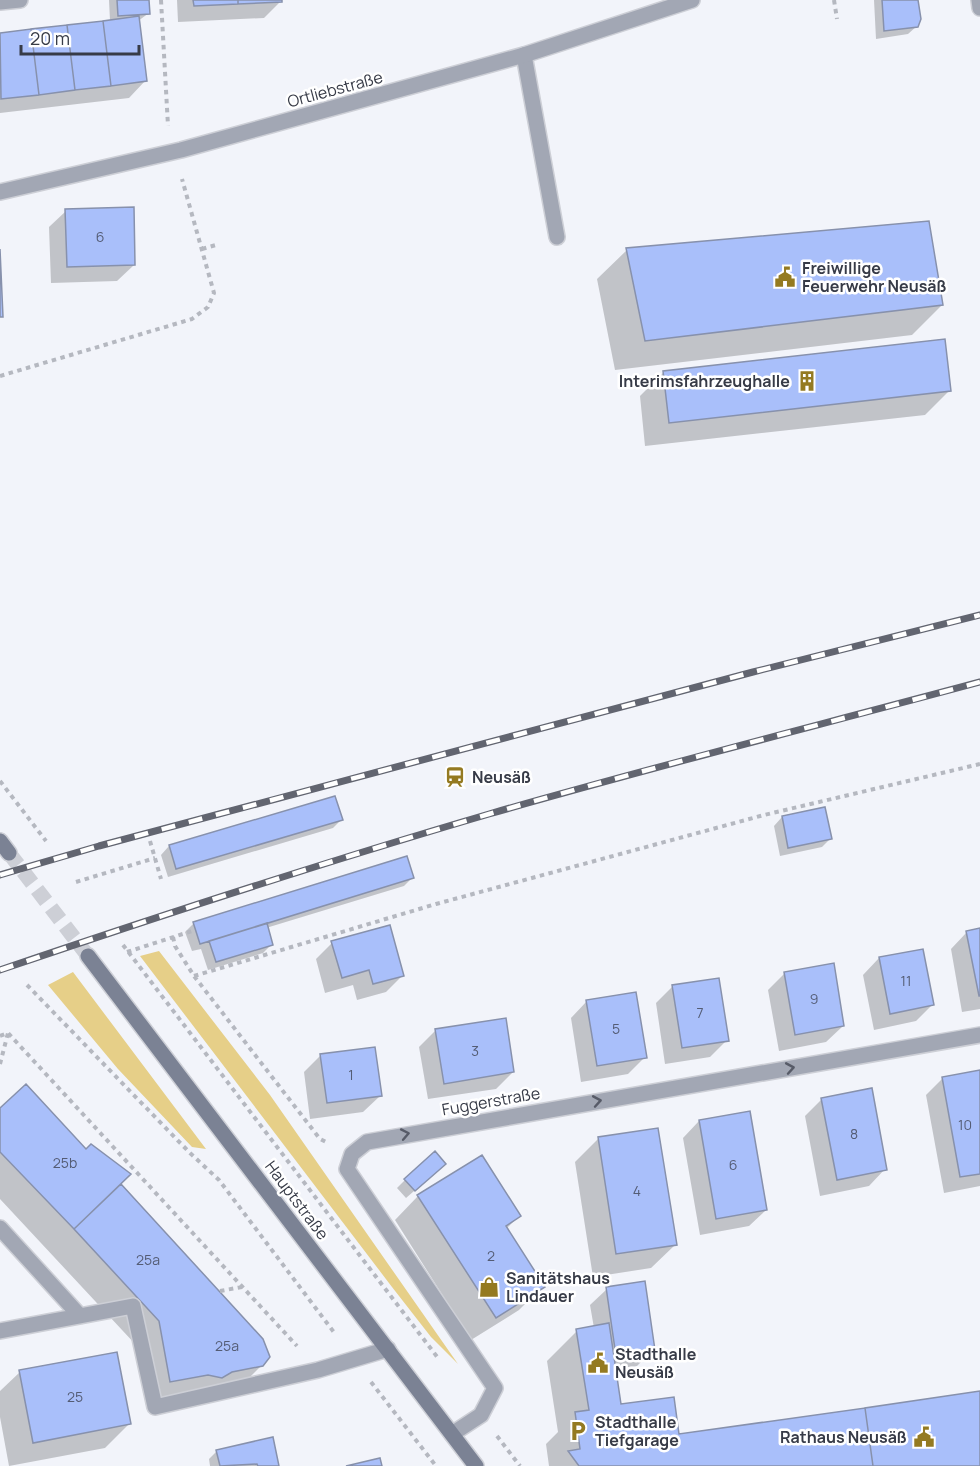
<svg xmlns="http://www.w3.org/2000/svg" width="980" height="1466" viewBox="0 0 980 1466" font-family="Manrope,sans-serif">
<rect width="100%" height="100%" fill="#f2f4fa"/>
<path fill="#e6cf88" d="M159,951L270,1095L458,1364L431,1337L392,1287L140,956Z
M73,972L206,1149L192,1147L118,1069L48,985Z"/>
<path fill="#0003" d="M109,0H148L149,13L138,21L145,81L129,98L0,113V35L110,21Z
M177,0H280V2L264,18L178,22Z
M874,0H917V26L908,34L876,39Z
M66,211L134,265L117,281L51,283L49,227Z
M627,250L942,305L912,335L615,370L597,279Z
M664,372L949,391L925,415L645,446L640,396Z
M782,817L830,839L822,847L780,856L774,826Z
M341,820L333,828L168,877L161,855L169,846Z
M412,878L404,886L266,928L271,945L263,953L208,970L201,949L192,951L185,932L194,923Z
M980,930V1009L962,1012L951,949L967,932Z
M332,943L403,975L386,992L357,1000L353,985L325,993L316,959Z
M879,958L933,1004L916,1021L874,1030L863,975Z
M785,973L843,1026L826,1042L779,1051L768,990Z
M717,980L727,1040L710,1057L665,1064L656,1003L672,987Z
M587,1001L645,1057L628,1074L581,1082L571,1018Z
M436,1030L513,1072L496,1089L428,1099L419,1047Z
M321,1055L380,1096L363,1112L310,1119L304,1072Z
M980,1072V1186L944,1193L926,1095L943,1078Z
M822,1099L885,1169L869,1186L820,1196L805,1116Z
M0,1109L85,1151L119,1184L262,1339V1365L237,1390L146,1405L136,1345L0,1199Z
M699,1121L766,1210L749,1226L700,1235L683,1138Z
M599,1138L675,1245L651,1268L593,1277L575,1162Z
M436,1172L406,1198L397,1188L405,1180Z
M418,1196L519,1216L506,1229L543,1286L519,1310L471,1340L395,1220Z
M607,1289L654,1349L637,1366L614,1369L619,1406L677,1436L980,1393V1466H549L546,1444L558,1432L547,1361L577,1331L594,1328L590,1305Z
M20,1372L129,1424L105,1448L9,1466L0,1417V1391Z
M217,1451L277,1466H210L209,1459Z"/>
<path fill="#a9bffa" stroke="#8791ac" stroke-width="1.5" d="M117,0H149L150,14L118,16Z
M193,0H238V4L194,6Z
M238,0H282V2L238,4Z
M882,0H918L921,19L918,27L884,31Z
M139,16L147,81L111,86L103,21Z
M103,21L111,86L75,90L67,25Z
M67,25L75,90L39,95L31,29Z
M31,29L39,95L1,99L0,33Z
M134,207L135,265L67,267L65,209Z
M929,221L943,305L645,341L626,248Z
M0,249L3,317H0Z
M945,339L951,391L669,423L663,371Z
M335,796L343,820L176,869L169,845Z
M825,807L832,839L788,848L782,816Z
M407,856L414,878L200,944L193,922Z
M267,923L273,945L216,962L209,941Z
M390,925L404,976L373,984L369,970L342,978L331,941Z
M980,928V996H979L966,931Z
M923,949L934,1005L890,1014L879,957Z
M834,963L844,1026L795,1035L784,972Z
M719,978L729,1041L682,1048L672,985Z
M636,992L647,1058L597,1066L586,1000Z
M506,1018L514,1072L444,1084L435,1029Z
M375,1047L382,1096L327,1103L320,1054Z
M980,1070V1174L960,1177L942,1077Z
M26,1084L86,1149L91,1144L131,1174L74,1229L0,1152V1108Z
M872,1088L887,1170L837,1180L821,1098Z
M750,1111L767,1210L716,1219L699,1120Z
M658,1128L677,1245L616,1254L598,1137Z
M435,1151L446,1164L415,1191L404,1179Z
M482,1155L521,1216L506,1226L545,1287L496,1318L417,1195Z
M121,1184L263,1339L270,1357L263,1366L232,1372L222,1378L208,1375L170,1382L159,1321L74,1229Z
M645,1281L655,1350L616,1356L606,1287Z
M609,1323L621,1404L674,1397L679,1434L865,1408L873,1466H579L568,1451L580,1449L575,1412L589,1410L576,1329Z
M117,1352L131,1424L33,1443L19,1370Z
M980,1391V1466H873L865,1408Z
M273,1437L279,1466H258L257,1464L220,1466L216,1450Z
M380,1458L382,1466H346Z"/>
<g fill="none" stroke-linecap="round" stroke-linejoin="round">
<path stroke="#cdcfd6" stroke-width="15" stroke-dasharray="15 8" stroke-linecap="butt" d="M9,853L88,956"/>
<g stroke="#cdcfd6" stroke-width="18">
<path id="lane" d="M524,55L557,237
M0,1228L80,1316
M0,1331L133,1306L155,1407L318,1370L388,1349"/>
</g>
<g stroke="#cdcfd6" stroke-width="18">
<path id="street" d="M979,0L980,8
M0,2L20,0
M0,192L181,150L524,55L692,0
M452,1434L481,1415L495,1388L347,1169L352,1154L367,1142L980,1035"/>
</g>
<g stroke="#cdcfd6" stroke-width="18">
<path id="secondary" d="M0,841L9,853
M88,956L476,1466"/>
</g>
<path stroke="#b5b8c0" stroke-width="4" stroke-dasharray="4.5 4.5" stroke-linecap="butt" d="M161,0L168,126
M834,0L837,19
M202,249L216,245
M0,376L192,319L208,307L214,293L182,179
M0,781L46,841
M150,841L161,879
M76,882L155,858
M173,937L175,946L194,976L320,1139L326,1142
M123,945L438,1358
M127,952L192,931
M194,976L436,904L764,815L980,764
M27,985L190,1153L219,1180L336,1335
M0,1036L8,1033L297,1346
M0,1064L8,1033
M220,1291L242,1287
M371,1382L436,1466
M497,1436L520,1466"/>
<use href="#lane" stroke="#a2a7b4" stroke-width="15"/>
<use href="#street" stroke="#a2a7b4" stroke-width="15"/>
<use href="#secondary" stroke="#7b8294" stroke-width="15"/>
<g stroke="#626570" stroke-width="7">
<path id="rail" d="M0,875L99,846L753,672L980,615
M0,970C162,915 325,862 489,814C652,767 816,726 980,682"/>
</g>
<use href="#rail" stroke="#fff" stroke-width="4.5" stroke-dasharray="14" stroke-linecap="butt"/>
</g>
<defs><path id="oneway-chevron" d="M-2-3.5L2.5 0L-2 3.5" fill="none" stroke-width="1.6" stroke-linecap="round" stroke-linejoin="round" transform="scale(1.5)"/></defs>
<g stroke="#575b68">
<use href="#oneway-chevron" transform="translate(790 1068) rotate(-10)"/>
<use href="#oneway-chevron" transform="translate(597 1101) rotate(-10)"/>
<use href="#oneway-chevron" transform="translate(405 1134) rotate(-11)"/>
</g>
<defs>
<g id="civic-bare" transform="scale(1.62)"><path d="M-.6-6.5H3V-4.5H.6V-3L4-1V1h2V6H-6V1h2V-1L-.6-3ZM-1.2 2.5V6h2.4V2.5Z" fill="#947a21" stroke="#fff" stroke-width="2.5" paint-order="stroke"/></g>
<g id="building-bare" transform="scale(1.62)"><path d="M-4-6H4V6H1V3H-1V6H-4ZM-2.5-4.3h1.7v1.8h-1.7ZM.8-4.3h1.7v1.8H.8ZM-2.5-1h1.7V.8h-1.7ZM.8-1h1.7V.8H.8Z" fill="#947a21" stroke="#fff" stroke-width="2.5" paint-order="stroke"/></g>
<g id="station-bare" transform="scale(1.62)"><path d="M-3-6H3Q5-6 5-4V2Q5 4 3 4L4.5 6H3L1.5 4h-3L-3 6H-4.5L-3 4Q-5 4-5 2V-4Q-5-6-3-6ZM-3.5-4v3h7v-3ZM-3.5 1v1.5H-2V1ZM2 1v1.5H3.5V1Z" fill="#947a21" stroke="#fff" stroke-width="2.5" paint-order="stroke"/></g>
<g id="shop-bare" transform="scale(1.62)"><path d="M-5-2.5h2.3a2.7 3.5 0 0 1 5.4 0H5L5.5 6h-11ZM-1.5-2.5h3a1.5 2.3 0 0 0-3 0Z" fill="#947a21" stroke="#fff" stroke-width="2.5" paint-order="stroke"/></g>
<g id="parking-bare" transform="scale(1.62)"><path d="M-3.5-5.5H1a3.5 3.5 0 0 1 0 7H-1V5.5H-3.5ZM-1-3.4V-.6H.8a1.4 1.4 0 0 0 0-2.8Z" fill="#947a21" stroke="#fff" stroke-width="2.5" paint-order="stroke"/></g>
</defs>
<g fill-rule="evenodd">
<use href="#civic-bare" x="785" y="277"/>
<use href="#building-bare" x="807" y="381"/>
<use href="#station-bare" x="455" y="777"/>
<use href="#shop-bare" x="489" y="1287"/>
<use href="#civic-bare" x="598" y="1363"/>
<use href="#parking-bare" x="578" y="1431"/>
<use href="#civic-bare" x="924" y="1437"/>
</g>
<g text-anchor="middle" stroke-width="5" stroke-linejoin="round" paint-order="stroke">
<g font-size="14" fill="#545c74">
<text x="100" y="242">6</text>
<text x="906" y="986">11</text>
<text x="814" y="1004">9</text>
<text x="700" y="1018">7</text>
<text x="616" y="1034">5</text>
<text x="475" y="1056">3</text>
<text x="351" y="1080">1</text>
<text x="965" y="1130">10</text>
<text x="854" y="1139">8</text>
<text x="65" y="1168">25b</text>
<text x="733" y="1170">6</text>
<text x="637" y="1196">4</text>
<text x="491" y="1261">2</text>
<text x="148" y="1265">25a</text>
<text x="227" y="1351">25a</text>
<text x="75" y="1402">25</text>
</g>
<g font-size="16" fill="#373b47" stroke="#fff">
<text transform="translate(335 89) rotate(-15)" y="6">Ortliebstraße</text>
<text transform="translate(491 1101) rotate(-10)" y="6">Fuggerstraße</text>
<text transform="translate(297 1200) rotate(53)" y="6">Hauptstraße</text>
</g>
<g font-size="16" font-weight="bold" fill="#373b47" stroke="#fff" text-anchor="start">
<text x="802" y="274">Freiwillige<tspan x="802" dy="18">Feuerwehr Neusäß</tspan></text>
<text x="790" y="387" text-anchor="end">Interimsfahrzeughalle</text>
<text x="472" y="783">Neusäß</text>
<text x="506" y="1284">Sanitätshaus<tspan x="506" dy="18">Lindauer</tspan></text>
<text x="615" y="1360">Stadthalle<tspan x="615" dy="18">Neusäß</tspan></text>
<text x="595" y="1428">Stadthalle<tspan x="595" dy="18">Tiefgarage</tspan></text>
<text x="907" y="1443" text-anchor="end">Rathaus Neusäß</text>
</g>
</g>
<path d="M21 45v9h118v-9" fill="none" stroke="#373b47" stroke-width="3"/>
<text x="30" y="45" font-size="18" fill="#373b47" stroke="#ffffff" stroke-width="4.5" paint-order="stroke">20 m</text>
</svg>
